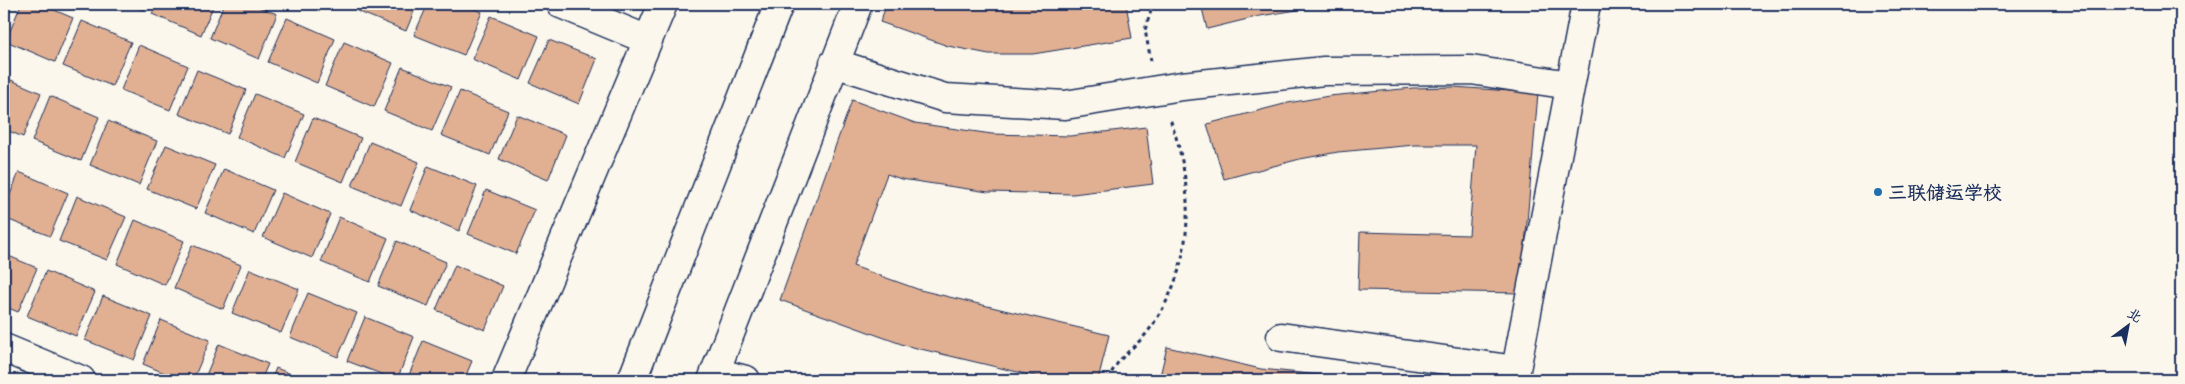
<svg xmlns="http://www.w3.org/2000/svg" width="2185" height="384" viewBox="0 0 2185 384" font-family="Itim,'LXGW WenKai TC',sans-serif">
<rect width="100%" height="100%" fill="#fbf7ec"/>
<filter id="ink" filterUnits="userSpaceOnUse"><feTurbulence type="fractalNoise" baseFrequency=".02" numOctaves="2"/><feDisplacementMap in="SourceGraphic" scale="10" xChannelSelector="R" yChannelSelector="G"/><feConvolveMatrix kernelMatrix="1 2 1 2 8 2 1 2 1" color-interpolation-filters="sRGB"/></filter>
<g filter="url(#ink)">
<path fill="#e1b092" stroke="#1b2f5e" d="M21,4H40L73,18L55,62L6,41Z
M128,4H146L144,10Z
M157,4H214L201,35L152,14Z
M224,4H251L277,14L259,59L210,38Z
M360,4H417L406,31L357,11Z
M428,4H463L482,12L464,55L414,35Z
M887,4H1126L1132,38L1033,54H989L948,46L880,22Z
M1201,4H1334L1260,16L1207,29Z
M491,16L539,36L521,80L472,59Z
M287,18L335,39L317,83L268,62Z
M82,21L131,42L112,86L63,66Z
M549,40L597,59L579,104L530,83Z
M344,42L393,63L374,107L325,86Z
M139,45L188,66L170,110L121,90Z
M402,67L451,87L432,131L384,111Z
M197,70L246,90L228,134L179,114Z
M4,77L41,93L23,137L4,129Z
M1454,87L1538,93L1521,293L1358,290L1360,232L1469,235L1476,145H1415L1338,152L1300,159L1224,179L1207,124L1288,103L1329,96L1413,88Z
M460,91L508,111L490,155L441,135Z
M255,94L304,114L285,158L237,137Z
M50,96L99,117L81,161L32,141Z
M852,100L915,123L992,134L1070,136L1146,127L1153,184L1073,194L988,192L901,179L887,174L853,266L920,290L1109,335L1098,380H1051L904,345L780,300Z
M517,115L566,135L548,180L499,159Z
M313,118L361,138L343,182L295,162Z
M108,121L157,141L139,185L90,165Z
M370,142L419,162L401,206L352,186Z
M166,145L215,165L196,209L147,189Z
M4,166L10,168L4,184Z
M428,166L477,186L459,231L410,210Z
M224,169L273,190L254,234L205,213Z
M19,172L68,193L50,236L4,218V210Z
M486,190L535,210L516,254L468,234Z
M282,193L330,214L312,258L263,237Z
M77,196L126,217L107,260L59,241Z
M339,217L388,238L370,282L321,262Z
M135,220L184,241L165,285L117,264Z
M397,241L446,262L428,306L378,286Z
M192,245L241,265L223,309L174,288Z
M4,254L37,268L18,312L4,306Z
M455,265L503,286L485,330L436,310Z
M250,269L299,289L281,333L232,313Z
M46,271L95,292L76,336L27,316Z
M308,293L357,313L338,357L290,337Z
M103,296L152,316L134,360L85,340Z
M365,317L414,337L397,380L347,361Z
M161,320L210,340L193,380H181L143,364Z
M423,341L472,361L464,380H407Z
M219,344L268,364L261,380H204Z
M1167,347L1261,369L1369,380H1159Z
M276,368L306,380H271Z"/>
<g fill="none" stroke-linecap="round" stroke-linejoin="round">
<g stroke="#1b2f5e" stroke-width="31">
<path id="minor" d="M561,4L648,40
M834,63L945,98L1065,105L1182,86L1324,71L1471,70L1570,85
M1281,337L1516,370
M4,348L81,380
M715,372L746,380
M506,380L663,4
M632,380L779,4
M712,380L858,4
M1514,380L1586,4"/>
</g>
<path stroke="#1b2f5e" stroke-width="3" stroke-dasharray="4 4" stroke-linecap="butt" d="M1151,61L1145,30L1153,4
M1109,380C1114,359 1137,347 1149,330C1195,267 1196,190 1170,119"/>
<use href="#minor" stroke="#fbf7ec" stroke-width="28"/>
</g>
</g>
<circle fill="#1f6fb2" stroke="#fbf7ec" stroke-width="2" cx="1878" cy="192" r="5"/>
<g text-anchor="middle" stroke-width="4" stroke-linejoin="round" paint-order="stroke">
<g font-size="19" font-weight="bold" fill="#1b2f5e" stroke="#fbf7ec" text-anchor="start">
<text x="1888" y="199">三联储运学校</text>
</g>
</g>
<rect width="2185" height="384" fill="none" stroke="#fbf7ec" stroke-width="20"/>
<rect x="10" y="10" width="2165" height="364" fill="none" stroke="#1b2f5e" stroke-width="2" filter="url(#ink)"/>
<g transform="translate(2128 326) rotate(32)" stroke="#fbf7ec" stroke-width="4" paint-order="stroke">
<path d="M0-4L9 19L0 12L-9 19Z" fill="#1b2f5e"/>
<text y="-8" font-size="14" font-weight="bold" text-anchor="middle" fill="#1b2f5e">北</text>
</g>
</svg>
